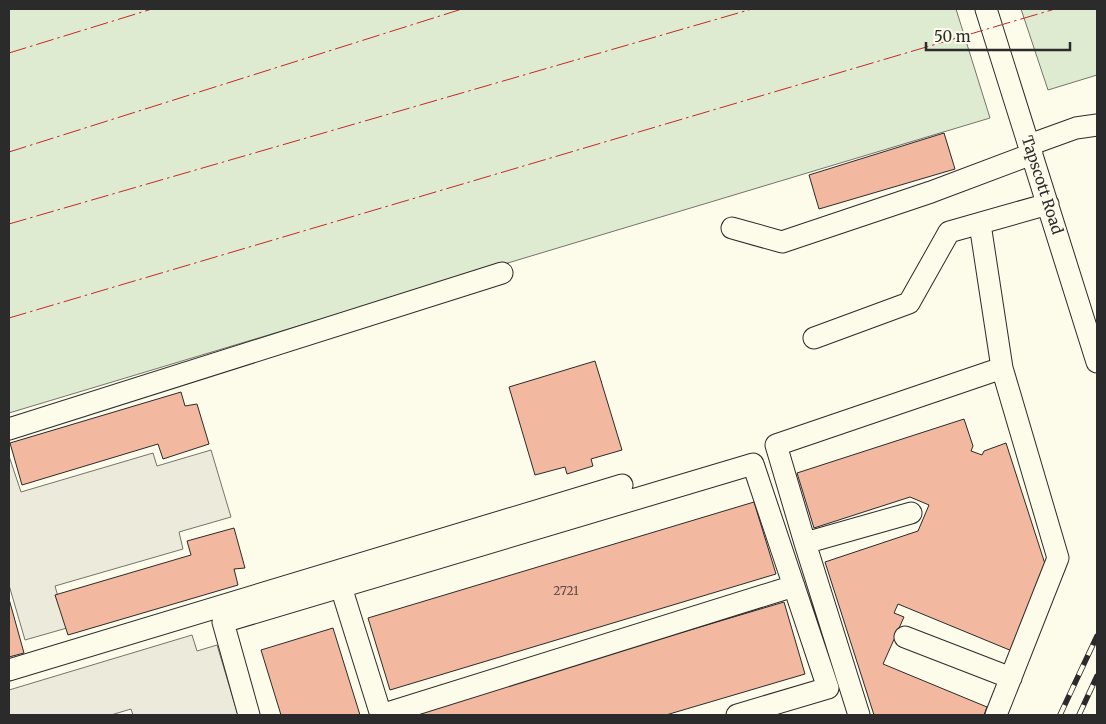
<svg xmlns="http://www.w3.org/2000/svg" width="1106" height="724" viewBox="0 0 1106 724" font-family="Merriweather,serif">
<rect width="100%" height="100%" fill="#fdfbea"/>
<path fill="#deebd1" stroke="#74746e" d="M9,9H956L990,118L9,413Z
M1021,9H1097V75L1048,90Z"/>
<path fill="#eceadb" stroke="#74746e" d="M211,450L231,517L179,532L183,549L55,586L67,628L25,640L9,585V456L21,492L153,453L157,466Z
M192,635L197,651L217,645L238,715H133L131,709L111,715H9V690Z"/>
<path fill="#f2b8a0" stroke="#2b2b2b" d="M944,133L955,169L819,209L809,175Z
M595,361L622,450L591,459L593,466L567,474L565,467L535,475L509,387Z
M181,392L185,406L197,404L209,444L163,459L158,444L22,485L10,443Z
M964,419L973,446L971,451L982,455L984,451L1006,443L1046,567L1012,651L898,604L894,613L904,617L883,664L987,707L984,715H874L825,562L918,531L929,505L910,497L814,528L797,473Z
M754,502L776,574L390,690L368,618Z
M234,528L245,568L234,569L238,585L68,635L55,595L191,555L187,541Z
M9,599L24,653L9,657Z
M784,602L805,674L666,715H404Z
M333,628L360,715H281L261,650Z"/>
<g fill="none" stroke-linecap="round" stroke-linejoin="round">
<g stroke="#2b2b2b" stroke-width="23">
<path id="minor" d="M986,9L1097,362
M1029,145L1076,128L1097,125
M980,224L1002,368L1058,558L996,715
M732,228L782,242L931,192L1032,154
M814,338L909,303L949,232L1048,204
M9,429L502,273
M805,543L776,445L1002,368
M341,587L381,715
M905,637L1011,678
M9,670L622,485
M249,715L223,622L753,464L828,688L737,715
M381,715L794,586
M859,715L805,543L911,513"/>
</g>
<use href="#minor" stroke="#fdfbea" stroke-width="21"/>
<g stroke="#2b2b2b" stroke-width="5.5">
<path id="rail" d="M1060,715L1097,636
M1079,715L1097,676"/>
</g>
<use href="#rail" stroke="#fdfbea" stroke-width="4" stroke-dasharray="11" stroke-linecap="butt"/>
<path stroke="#c62828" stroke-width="1" stroke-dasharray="18 4 2.5 4" stroke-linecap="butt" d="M9,53L152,9
M9,152L462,9
M9,224L752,9
M9,318L1055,9"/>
</g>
<g text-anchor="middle" stroke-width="4" stroke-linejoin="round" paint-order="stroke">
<g font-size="12" fill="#5d4e48">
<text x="566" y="595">2721</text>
</g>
<g font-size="15" fill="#2b2b2b" stroke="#fdfbea">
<text transform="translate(1042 185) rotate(72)" y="5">Tapscott Road</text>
</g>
</g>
<rect width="1106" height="724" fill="none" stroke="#2b2b2b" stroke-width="20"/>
<path d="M926 42v8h144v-8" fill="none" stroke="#2b2b2b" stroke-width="2.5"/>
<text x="934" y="42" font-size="15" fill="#2b2b2b" stroke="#fdfbea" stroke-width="4" paint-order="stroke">50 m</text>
</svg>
